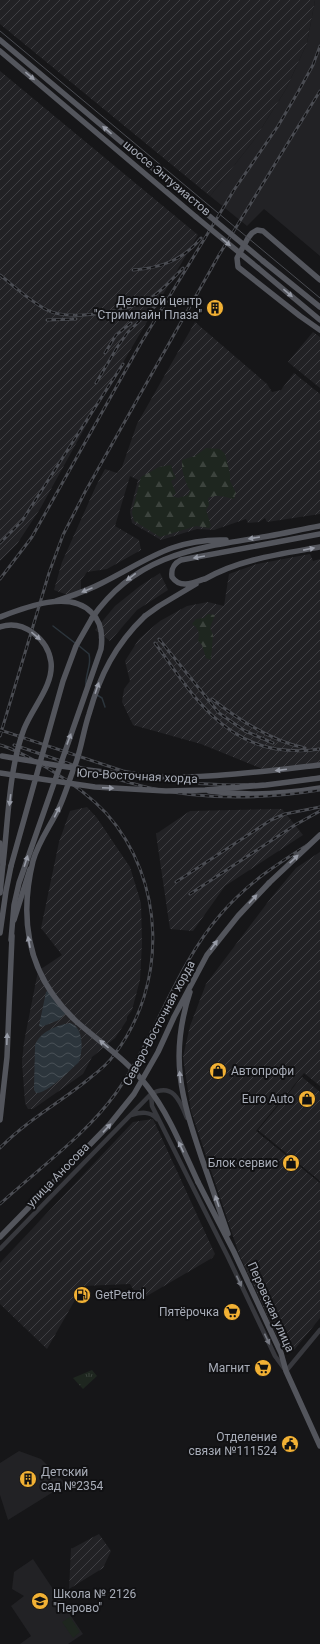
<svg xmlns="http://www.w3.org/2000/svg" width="320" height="1644" viewBox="0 0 320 1644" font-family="Roboto,sans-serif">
<defs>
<pattern id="industrial-furrows" width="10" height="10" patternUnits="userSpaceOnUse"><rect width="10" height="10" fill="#222225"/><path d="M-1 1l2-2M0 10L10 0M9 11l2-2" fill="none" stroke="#3f3f43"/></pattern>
<pattern id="grass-tufts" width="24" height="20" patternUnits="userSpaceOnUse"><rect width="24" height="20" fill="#1e261f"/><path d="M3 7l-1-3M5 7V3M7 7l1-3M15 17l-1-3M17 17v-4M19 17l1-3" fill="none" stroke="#3c433d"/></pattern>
<pattern id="forest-firs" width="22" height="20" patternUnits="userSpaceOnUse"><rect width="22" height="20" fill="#1e261f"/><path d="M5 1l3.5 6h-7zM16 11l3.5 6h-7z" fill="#3c433d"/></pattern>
<pattern id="water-waves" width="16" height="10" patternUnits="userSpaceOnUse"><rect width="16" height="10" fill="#2c353c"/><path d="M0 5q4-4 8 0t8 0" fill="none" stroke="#485056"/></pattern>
</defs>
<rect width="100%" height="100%" fill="#161618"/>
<path fill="#222225" d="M315,0H320V256L264,209L247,226L210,196L254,140L286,89L307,43Z
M19,1451L41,1459L66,1484L8,1520L0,1495V1463Z
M33,1559L83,1634L68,1644H20L31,1636L11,1606L24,1596L12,1589L14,1572Z"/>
<path fill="url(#industrial-furrows)" d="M0,0H315L307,43L286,89L254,140L210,196L0,24Z
M0,71L198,235L88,422L40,509L17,544L0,561Z
M195,322L267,384L272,392L281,390L294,373L320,394V514L267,522L265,518L259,522L248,523L246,519L214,530L197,529L161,540L132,523L130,512L138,480L130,476L115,526L139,540L141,550L107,569L87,572L81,580V589L79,596L76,598L54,590L62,562L96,486L105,469L117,473L122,467L137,424Z
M313,332L320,337V388L288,362Z
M310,554L313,561L320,559V765L265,770L201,744L133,725L122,702L124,689L130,681L125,661L139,639L160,621L187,606L208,602L224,606L229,574L257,564Z
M160,573L168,590L137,610L110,641L105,637L102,641L98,638L101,634L95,630L115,606L140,586Z
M87,807L97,818L130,867L141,903L142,943L140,980L132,1010L127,1017V1020L115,1038L92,1057L83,1074L33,1109H28L25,1103L22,1062L24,1042L38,971L62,955L41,928L59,842L70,811Z
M282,809L303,835L225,886L193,931L170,929L156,834L190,811Z
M320,852V1086L304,1073L256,1131L320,1183V1318L294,1350L288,1352L285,1350L281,1345L239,1254L191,1111L183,1057L190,1026L206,984L271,898L296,868Z
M302,1077L320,1092V1181L258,1130Z
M153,1119L215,1254L212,1258L140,1300L130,1284L83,1286L47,1349L0,1304V1263L133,1122Z
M99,1534L111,1551L103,1568L69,1589L71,1549Z"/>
<path fill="url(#grass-tufts)" d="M92,1370L97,1376L83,1389L73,1378Z"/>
<path fill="url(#forest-firs)" d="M206,448L220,449L225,454L230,474V481L236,493L234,499C224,497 218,494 208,498L209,505L206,510L211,526L209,528L196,526L160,537L134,521L132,512L141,477L159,467L171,465L173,472L176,478L171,481L176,493L172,496L178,498L188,495L190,490C185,483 181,468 182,460L195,456Z
M208,614L215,615L210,628L213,635L211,660L206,658L202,645L198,641C200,633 199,629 192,624L196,619L204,618Z"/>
<path fill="#1e261f" d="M70,1617L80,1632L73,1638L62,1622Z"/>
<path fill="url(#water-waves)" d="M49,990L55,992L65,1011V1014L59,1020L41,1027L39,1026L46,992Z
M70,1023C84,1027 83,1050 79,1062C70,1070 47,1094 36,1093L34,1090L35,1045C40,1032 57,1025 70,1023Z"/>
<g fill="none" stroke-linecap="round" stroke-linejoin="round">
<path stroke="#2c353c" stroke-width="1.5" d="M53,626L75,643
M78,645L89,654C92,666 85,674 86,685
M97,695L102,698L105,707"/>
<path stroke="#37383d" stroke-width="4.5" d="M151,1094L152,1106L156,1114L228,1257L275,1356L286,1371L320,1330
M131,1115C141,1112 150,1111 157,1119
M0,1249L151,1094C173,1082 180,1101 187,1118"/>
<path stroke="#53555c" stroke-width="5.5" d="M0,40L201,209
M0,51L196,217
M263,261L320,307
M258,268L320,320
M320,280L263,231L257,230L252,233L248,238L237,258L238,267L300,316L320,330
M207,578C195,582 181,590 172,577C171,569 173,564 181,560L320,534
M205,579C240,559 281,554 320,547
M56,601C71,596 87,591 102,583C146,561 173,538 226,540
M145,616L159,606L196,584
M92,618C137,553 197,548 269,536C286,533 303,529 320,526
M209,791C245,796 284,794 320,788
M0,843L3,864L0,893
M14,920L30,869
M0,933L6,891L11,866
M190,992C169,1056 181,1097 202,1159C211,1184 219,1209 228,1234
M0,1120L7,1057L12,936
M198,1182L234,1252L281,1353L286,1371L320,1446
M0,1237L109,1125L134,1094L158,1052L174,1017L207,955L238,916L269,883"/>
<path stroke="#4a4c52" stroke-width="1" d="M0,31L320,298"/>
<g stroke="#4a4c52" stroke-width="3">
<path id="rail" d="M133,270C161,268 183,260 201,238
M0,275C15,287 30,301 47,310C70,322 130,311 152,297C164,289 173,278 183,268
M47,320L76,319
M105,353L116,335L131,323
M96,383L118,346L128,332L165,297
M0,543L22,521L123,364
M0,579L32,537L141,343L205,238L234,190L278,126L298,92L313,65L320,46
M159,639L219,713L245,731L273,743
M155,643C187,687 217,739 276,749C291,751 304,752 319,749
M212,699C239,720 271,741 305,748
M0,730L123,771L187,783L230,785L270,784L320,777
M0,736L49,573L63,535L85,492L219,255L320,91
M0,745C17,750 34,760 49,769C69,781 89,795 106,813C166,880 168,985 114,1055C108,1064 99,1071 90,1078C61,1102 27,1120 0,1148
M14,745C59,760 104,777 150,788C205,800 265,799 320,790
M176,882L271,820L285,814L320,807
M190,894L295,825L320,811
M0,1204C39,1168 85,1136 116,1093C155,1038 176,966 220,915C250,880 282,861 320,837"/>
</g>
<use href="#rail" stroke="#111113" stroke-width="1.5" stroke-dasharray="4.5" stroke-linecap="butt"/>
<path stroke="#53555c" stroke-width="5.5" d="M201,209L263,261
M196,217L258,268
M145,616C115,645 100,675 89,714C83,732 81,751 74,768C69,781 65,795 59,808C51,825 38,842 33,861C18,923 29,978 77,1022C101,1043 128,1061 147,1086C169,1114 183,1150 198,1182
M0,617C26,607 69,590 91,612C102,622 103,635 101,649L19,883L14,905L11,940
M0,627C23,619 48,639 51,662C54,685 32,708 24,729C9,768 8,822 3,864
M2,756C63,767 124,777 186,777C231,776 276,770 320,765
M0,773L95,787L166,791L205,790L266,785L320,778
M11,866L63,681L76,646L92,618
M269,883L320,835"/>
</g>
<defs><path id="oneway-solid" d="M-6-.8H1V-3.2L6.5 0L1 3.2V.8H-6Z"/></defs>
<g fill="#979ba6">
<use href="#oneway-solid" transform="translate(30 76) rotate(40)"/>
<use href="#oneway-solid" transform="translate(107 130) rotate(-140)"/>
<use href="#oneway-solid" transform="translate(226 242) rotate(40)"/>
<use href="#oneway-solid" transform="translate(288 293) rotate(40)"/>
<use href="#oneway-solid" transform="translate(254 538) rotate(171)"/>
<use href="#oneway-solid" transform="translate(309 549) rotate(-11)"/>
<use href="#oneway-solid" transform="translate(199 557) rotate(170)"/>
<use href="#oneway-solid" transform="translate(131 577) rotate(143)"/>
<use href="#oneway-solid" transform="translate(87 590) rotate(157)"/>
<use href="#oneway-solid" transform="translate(36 636) rotate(40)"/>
<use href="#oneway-solid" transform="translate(97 688) rotate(-71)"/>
<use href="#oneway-solid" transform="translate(69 739) rotate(-70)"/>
<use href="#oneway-solid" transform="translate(281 770) rotate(173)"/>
<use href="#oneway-solid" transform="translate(108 788) rotate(3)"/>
<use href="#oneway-solid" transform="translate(10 800) rotate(97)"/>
<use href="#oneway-solid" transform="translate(57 812) rotate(-63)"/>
<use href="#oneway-solid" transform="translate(294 859) rotate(-43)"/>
<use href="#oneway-solid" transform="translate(26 861) rotate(-72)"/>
<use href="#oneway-solid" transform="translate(253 899) rotate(-47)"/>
<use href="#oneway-solid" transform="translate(29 942) rotate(-101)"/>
<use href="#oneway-solid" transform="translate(214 945) rotate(-54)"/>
<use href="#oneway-solid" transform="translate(7 1039) rotate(-88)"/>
<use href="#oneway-solid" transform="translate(104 1044) rotate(-140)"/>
<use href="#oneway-solid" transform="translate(180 1077) rotate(-95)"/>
<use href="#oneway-solid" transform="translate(107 1128) rotate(-47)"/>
<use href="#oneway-solid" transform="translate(181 1147) rotate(-115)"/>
<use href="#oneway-solid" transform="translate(217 1201) rotate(-109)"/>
</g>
<g fill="#757881">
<use href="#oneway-solid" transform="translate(239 1281) rotate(65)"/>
<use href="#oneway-solid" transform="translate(267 1339) rotate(65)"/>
</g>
<defs>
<g id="building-disc" transform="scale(0.9)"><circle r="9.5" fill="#f2b134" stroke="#111113"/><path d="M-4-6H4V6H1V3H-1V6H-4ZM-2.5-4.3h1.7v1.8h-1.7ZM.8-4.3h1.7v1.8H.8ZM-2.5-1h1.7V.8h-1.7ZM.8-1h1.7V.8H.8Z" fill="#111"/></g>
<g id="shop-disc" transform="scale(0.9)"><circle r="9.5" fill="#f2b134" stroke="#111113"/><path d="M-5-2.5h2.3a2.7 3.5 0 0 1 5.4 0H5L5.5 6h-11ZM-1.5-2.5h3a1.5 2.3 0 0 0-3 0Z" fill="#111"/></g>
<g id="fuel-disc" transform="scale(0.9)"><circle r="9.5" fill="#f2b134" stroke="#111113"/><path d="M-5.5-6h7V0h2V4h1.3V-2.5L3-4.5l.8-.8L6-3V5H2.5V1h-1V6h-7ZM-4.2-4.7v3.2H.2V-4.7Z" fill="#111"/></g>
<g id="supermarket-disc" transform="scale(0.9)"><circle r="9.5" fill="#f2b134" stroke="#111113"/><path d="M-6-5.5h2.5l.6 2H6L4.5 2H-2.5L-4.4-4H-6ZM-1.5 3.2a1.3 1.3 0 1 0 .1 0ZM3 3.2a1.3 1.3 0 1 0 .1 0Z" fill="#111"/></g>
<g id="civic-disc" transform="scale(0.9)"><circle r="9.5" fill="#f2b134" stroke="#111113"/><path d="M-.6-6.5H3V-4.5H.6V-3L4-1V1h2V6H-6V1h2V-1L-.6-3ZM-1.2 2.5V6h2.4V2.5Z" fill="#111"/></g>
<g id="school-disc" transform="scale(0.9)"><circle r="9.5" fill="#f2b134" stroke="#111113"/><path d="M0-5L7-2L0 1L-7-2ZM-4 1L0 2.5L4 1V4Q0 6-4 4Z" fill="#111"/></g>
</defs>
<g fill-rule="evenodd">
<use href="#building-disc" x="215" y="308"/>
<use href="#shop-disc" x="218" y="1071"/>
<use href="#shop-disc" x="307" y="1099"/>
<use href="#shop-disc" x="291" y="1163"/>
<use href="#fuel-disc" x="82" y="1295"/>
<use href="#supermarket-disc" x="232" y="1312"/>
<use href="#supermarket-disc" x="263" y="1368"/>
<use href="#civic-disc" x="290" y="1444"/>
<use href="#building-disc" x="28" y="1479"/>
<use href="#school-disc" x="40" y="1601"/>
</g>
<g text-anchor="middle" stroke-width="4" stroke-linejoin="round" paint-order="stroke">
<g font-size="12" fill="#a8adb8" stroke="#111113">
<text transform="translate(167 178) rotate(40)" y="4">шоссе Энтузиастов</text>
<text transform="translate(137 776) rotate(3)" y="4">Юго-Восточная хорда</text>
<text transform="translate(159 1023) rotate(-62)" y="4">Северо-Восточная хорда</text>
<text transform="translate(58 1175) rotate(-46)" y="4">улица Аносова</text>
<text transform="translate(271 1307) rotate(66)" y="4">Перовская улица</text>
</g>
<g font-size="12" fill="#a8adb8" stroke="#111113" text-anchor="end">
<text x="202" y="305">Деловой центр<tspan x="202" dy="14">"Стримлайн Плаза"</tspan></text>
<text x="231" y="1075" text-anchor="start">Автопрофи</text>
<text x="294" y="1103">Euro Auto</text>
<text x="278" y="1167">Блок сервис</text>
<text x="95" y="1299" text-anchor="start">GetPetrol</text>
<text x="219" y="1316">Пятёрочка</text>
<text x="250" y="1372">Магнит</text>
<text x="277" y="1441">Отделение<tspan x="277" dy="14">связи №111524</tspan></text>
<text x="41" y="1476" text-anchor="start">Детский<tspan x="41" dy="14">сад №2354</tspan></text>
<text x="53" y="1598" text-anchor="start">Школа № 2126<tspan x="53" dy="14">"Перово"</tspan></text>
</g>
</g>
</svg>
